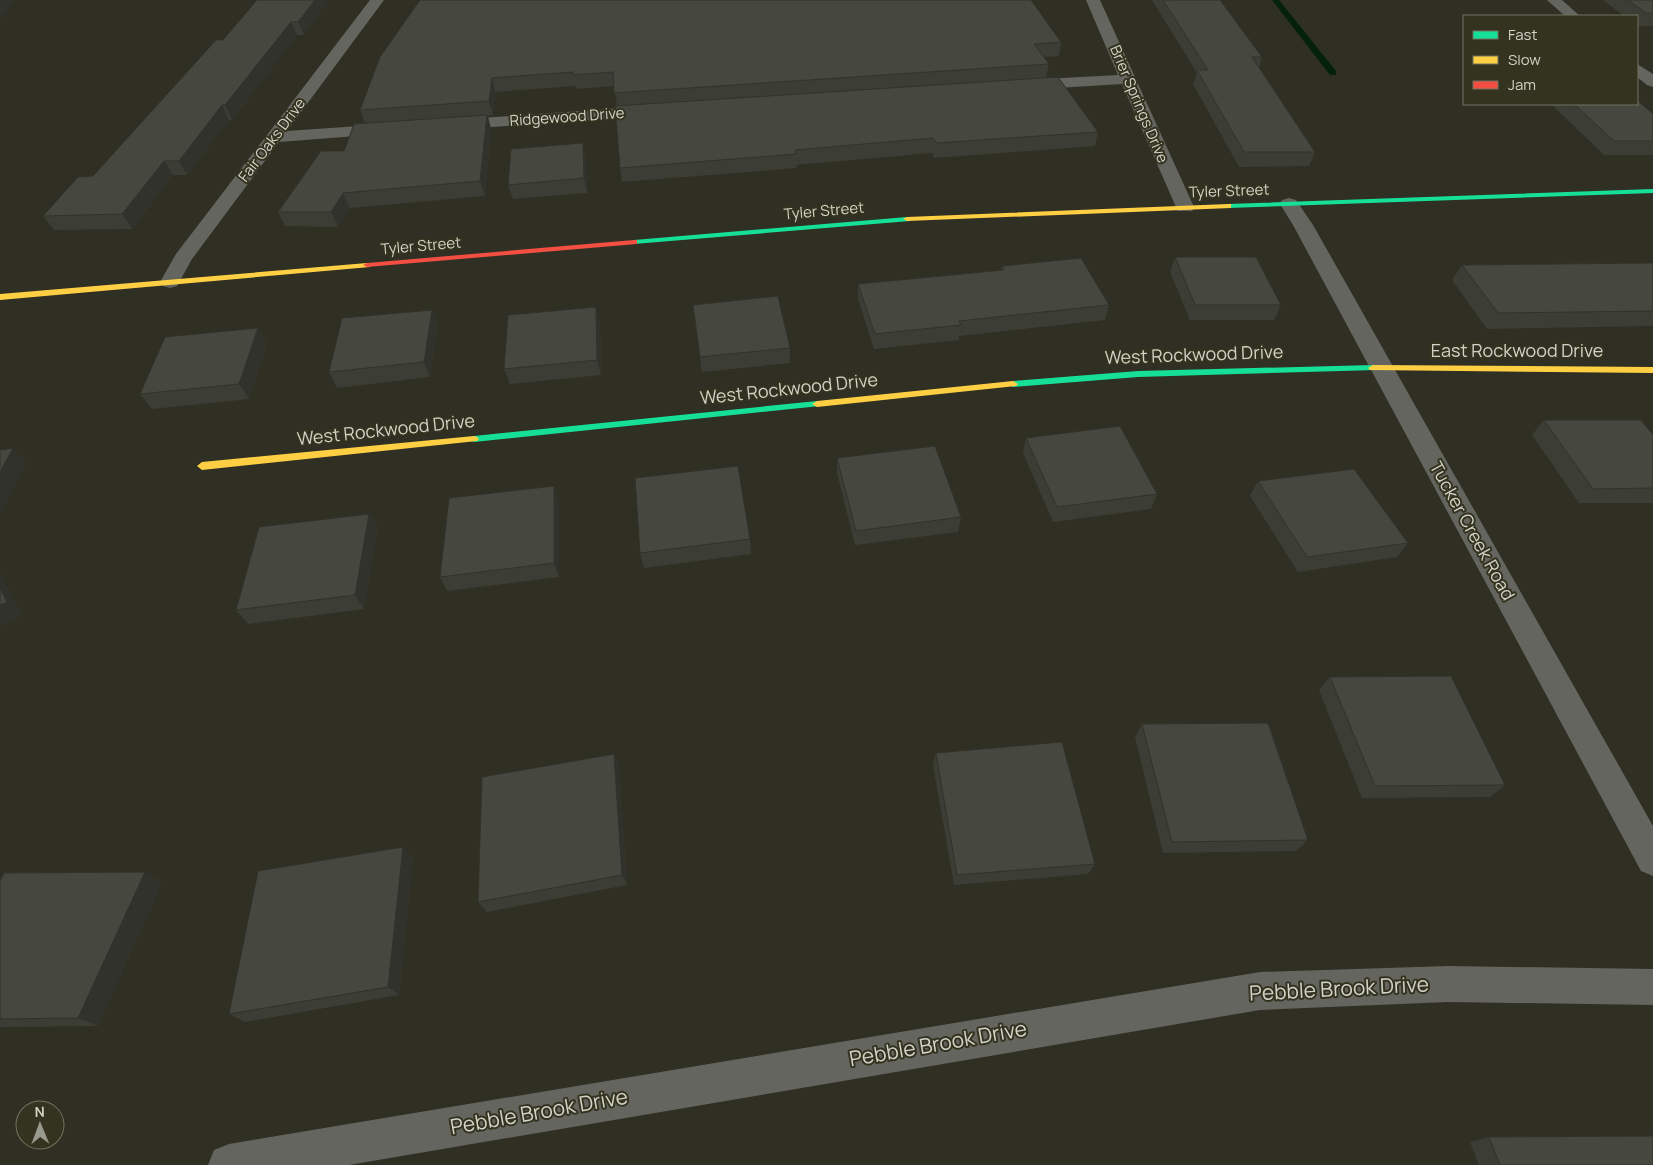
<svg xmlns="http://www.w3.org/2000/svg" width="1653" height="1165" viewBox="0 0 1653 1165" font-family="Manrope,sans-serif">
<rect width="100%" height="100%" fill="#2f2f24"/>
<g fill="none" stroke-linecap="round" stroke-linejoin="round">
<path fill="#04210c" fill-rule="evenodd" d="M1272,0H1279L1336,71V75H1330Z"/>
<path fill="#656560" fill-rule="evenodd" d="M370,0H384L287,131L389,124L395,125L397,129L395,133L279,142L192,259L177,286L170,288L163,286L160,282L176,254Z
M1086,0H1100L1194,207L1192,211H1178L1176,207L1122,84L1025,90L1017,85L1025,80L1118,75Z
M1547,0H1562L1580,16H1565Z
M1637,64L1653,74V87L1647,85L1637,77Z
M653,106L659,107L661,111L659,115L452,130L446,129L444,125L446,121L452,120Z
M1289,198L1296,200L1313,225L1653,826V876L1641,871L1293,225L1280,204L1282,200Z
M1448,966L1653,969V1005L1448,1002L1260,1010L349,1165H208L214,1150L229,1144L1260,972Z"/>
<path fill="#16e098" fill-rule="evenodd" d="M1653,189V193L1228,208L1224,206L1228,204Z
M907,217H910V221L634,244L630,242L634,240Z
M1373,365L1378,368L1376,370L1138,377L1013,387L1008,384L1013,381L1138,371Z
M817,401L820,402V406L474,442L469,439L474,436Z"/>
<path fill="#ffcf43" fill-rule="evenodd" d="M1228,204H1231V208L907,221L903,219L907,217Z
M367,263L371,265L370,267L0,300V294Z
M1373,365L1653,367V373L1370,370L1368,368Z
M1013,381L1018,384L1016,386L817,407L812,404L817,401Z
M474,436L477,437L479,439L477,441L202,470L197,466L202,462Z"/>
<path fill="#f24e42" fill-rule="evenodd" d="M634,240H637V244L367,267L363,265L367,263Z"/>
</g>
<path fill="#3c3e36" d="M257,0H329L304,35H297L232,120H229L187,175H173L132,229L54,230L43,216L93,176L223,40Z
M1152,0H1220L1262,57L1259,67L1315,152L1309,166L1239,167L1193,84L1197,73Z
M1603,0H1653V26H1637V16H1624Z
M1061,42L1059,56L1044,57L1049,64L1046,77L1098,132L1095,146L934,158L932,153L796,165L797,168L622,182L620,168L617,106L614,86L576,89V86L495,92L493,115L488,116L491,129L485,196L350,208L338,227L285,226L278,212L344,151L365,123L360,110L380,57Z
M1551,104H1637L1653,114V155H1604Z
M586,158L587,193L513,199L508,185Z
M1175,257L1281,305L1274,320H1190L1170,272Z
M1653,263V326L1487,329L1452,280L1462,265Z
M1002,266L1109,305L1105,320L959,336V340L874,349L858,299V284L1001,270Z
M693,305L790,348V363L702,372Z
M596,307L600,322L601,375L510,384L504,369Z
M432,310L438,325L430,377L337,388L329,372Z
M258,328L267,343L249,399L152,409L140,394Z
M1544,420L1653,435V503H1579L1532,435Z
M1026,438L1157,494L1151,509L1053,522L1023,453Z
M837,458L961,517L958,532L855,545L837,473Z
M1258,481L1408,543L1397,557L1298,572L1250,496Z
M554,486L559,501V577L447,591L440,577Z
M369,514L378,528L364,609L248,624L236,610Z
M750,539L751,554L644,568L640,553Z
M1330,677L1505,785L1490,797L1362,798L1319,690Z
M1142,724L1308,840L1296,851L1163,853L1135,737Z
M936,753L1095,864L1088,874L954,885L933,765Z
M619,766L627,885L487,912L478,902Z
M413,858L399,995L245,1022L229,1014Z
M145,872L162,883L98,1026L0,1027V881Z
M1489,1137L1653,1165H1479L1470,1142Z"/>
<path fill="#31322c" d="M0,0H15L1,20H0Z
M315,0H329L304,35L298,22Z
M291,22L297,35L232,120L225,105Z
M492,78L495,92L493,115L489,101Z
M222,105L229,120L187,175L179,161Z
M487,115L491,129L485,196L480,181Z
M583,143L586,158L587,193L584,178Z
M164,161L173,175L132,229L122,214Z
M343,193L350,208L338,227L331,212Z
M596,307L600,322L601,375L597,360Z
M432,310L438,325L430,377L424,362Z
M258,328L267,343L249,399L239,384Z
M13,448L27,463L0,516V472Z
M554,486L559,501V577L554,563Z
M369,514L378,528L364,609L355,595Z
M0,571L23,616L0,627Z
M614,754L619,766L627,885L622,875Z
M403,847L413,858L399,995L388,987Z
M145,872L162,883L98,1026L78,1018Z"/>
<path fill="#46483f" stroke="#31322c" d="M257,0H315L298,22H291L225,105H222L179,161H164L122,214L43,216L78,177L93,176L216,40H223Z
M420,0H1031L1061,42L1034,44L1049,64L614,93L613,72L573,75V72L492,78L489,101L360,110L380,57Z
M1163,0H1220L1262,57H1252L1315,152H1244L1197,70H1208Z
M1628,0H1653V13H1646Z
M1058,77L1098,132L936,143L933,138L795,150L796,154L620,168L615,106Z
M1637,100L1653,114V141H1614L1574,104H1637Z
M487,115L480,181L343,193L331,212H278L321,151H344L354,124Z
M583,143L584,178L508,185L511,149Z
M1175,257H1256L1281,305H1195Z
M1081,258L1109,305L959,321L961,325L875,334L858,284L1004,270L1002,266Z
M1653,263V311L1498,313L1462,265Z
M778,296L790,348L700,357L693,305Z
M596,307L597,360L504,369L508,315Z
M432,310L424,362L329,372L342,318Z
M258,328L239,384L140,394L165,337Z
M1544,420H1641L1653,435V488L1593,489Z
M1120,426L1157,494L1057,507L1026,438Z
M935,446L961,517L856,531L837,458Z
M13,448L0,472V450Z
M738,466L750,539L640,553L635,478Z
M1354,469L1408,543L1307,557L1258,481Z
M554,486V563L440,577L449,498Z
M369,514L355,595L236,610L259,527Z
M0,588L7,602L0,605Z
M1451,676L1505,785L1375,786L1330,677Z
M1268,723L1308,840L1172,842L1142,724Z
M1062,742L1095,864L957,875L936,753Z
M614,754L622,875L478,902L482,777Z
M403,847L388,987L229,1014L258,871Z
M145,872L78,1018L0,1019V881L4,873Z
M1653,1136V1165H1500L1489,1137Z"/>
<g text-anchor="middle" stroke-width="4" stroke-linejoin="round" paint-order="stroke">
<g font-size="15" fill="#d2d3c7" stroke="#333320">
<text transform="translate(1139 104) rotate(67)" y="5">Brier Springs Drive</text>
<text transform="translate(567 117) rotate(-4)" y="5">Ridgewood Drive</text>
<text transform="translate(272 140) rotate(-53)" y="5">Fair Oaks Drive</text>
<text transform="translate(1229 191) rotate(-2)" y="5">Tyler Street</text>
<text transform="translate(824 211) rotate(-5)" y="5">Tyler Street</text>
<text transform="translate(421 246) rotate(-5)" y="5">Tyler Street</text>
</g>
<g font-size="18" fill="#d2d3c7" stroke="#333320">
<text x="1517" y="357">East Rockwood Drive</text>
<text transform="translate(1194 355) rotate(-2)" y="6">West Rockwood Drive</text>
<text transform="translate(789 389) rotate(-6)" y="6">West Rockwood Drive</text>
<text transform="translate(386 430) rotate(-6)" y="6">West Rockwood Drive</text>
<text transform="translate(1472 531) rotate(61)" y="6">Tucker Creek Road</text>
</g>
<g font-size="21" fill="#d2d3c7" stroke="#333320">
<text transform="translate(1339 989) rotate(-3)" y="7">Pebble Brook Drive</text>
<text transform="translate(938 1044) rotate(-10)" y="7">Pebble Brook Drive</text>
<text transform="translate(539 1112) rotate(-10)" y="7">Pebble Brook Drive</text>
</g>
</g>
<rect x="1463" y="15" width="175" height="90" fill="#333320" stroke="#737363"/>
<rect x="1473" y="31" width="25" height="8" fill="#16e098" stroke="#737363"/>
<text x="1508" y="40" font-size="15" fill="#d2d3c7">Fast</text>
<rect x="1473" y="56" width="25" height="8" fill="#ffcf43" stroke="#737363"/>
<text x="1508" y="65" font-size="15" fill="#d2d3c7">Slow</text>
<rect x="1473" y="81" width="25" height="8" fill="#f24e42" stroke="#737363"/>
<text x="1508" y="90" font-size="15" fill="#d2d3c7">Jam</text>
<g transform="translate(40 1125) rotate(359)"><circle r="24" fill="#333320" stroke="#737363"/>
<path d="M0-4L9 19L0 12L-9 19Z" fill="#999a8e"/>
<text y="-8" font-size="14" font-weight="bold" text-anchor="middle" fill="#d2d3c7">N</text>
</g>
</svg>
